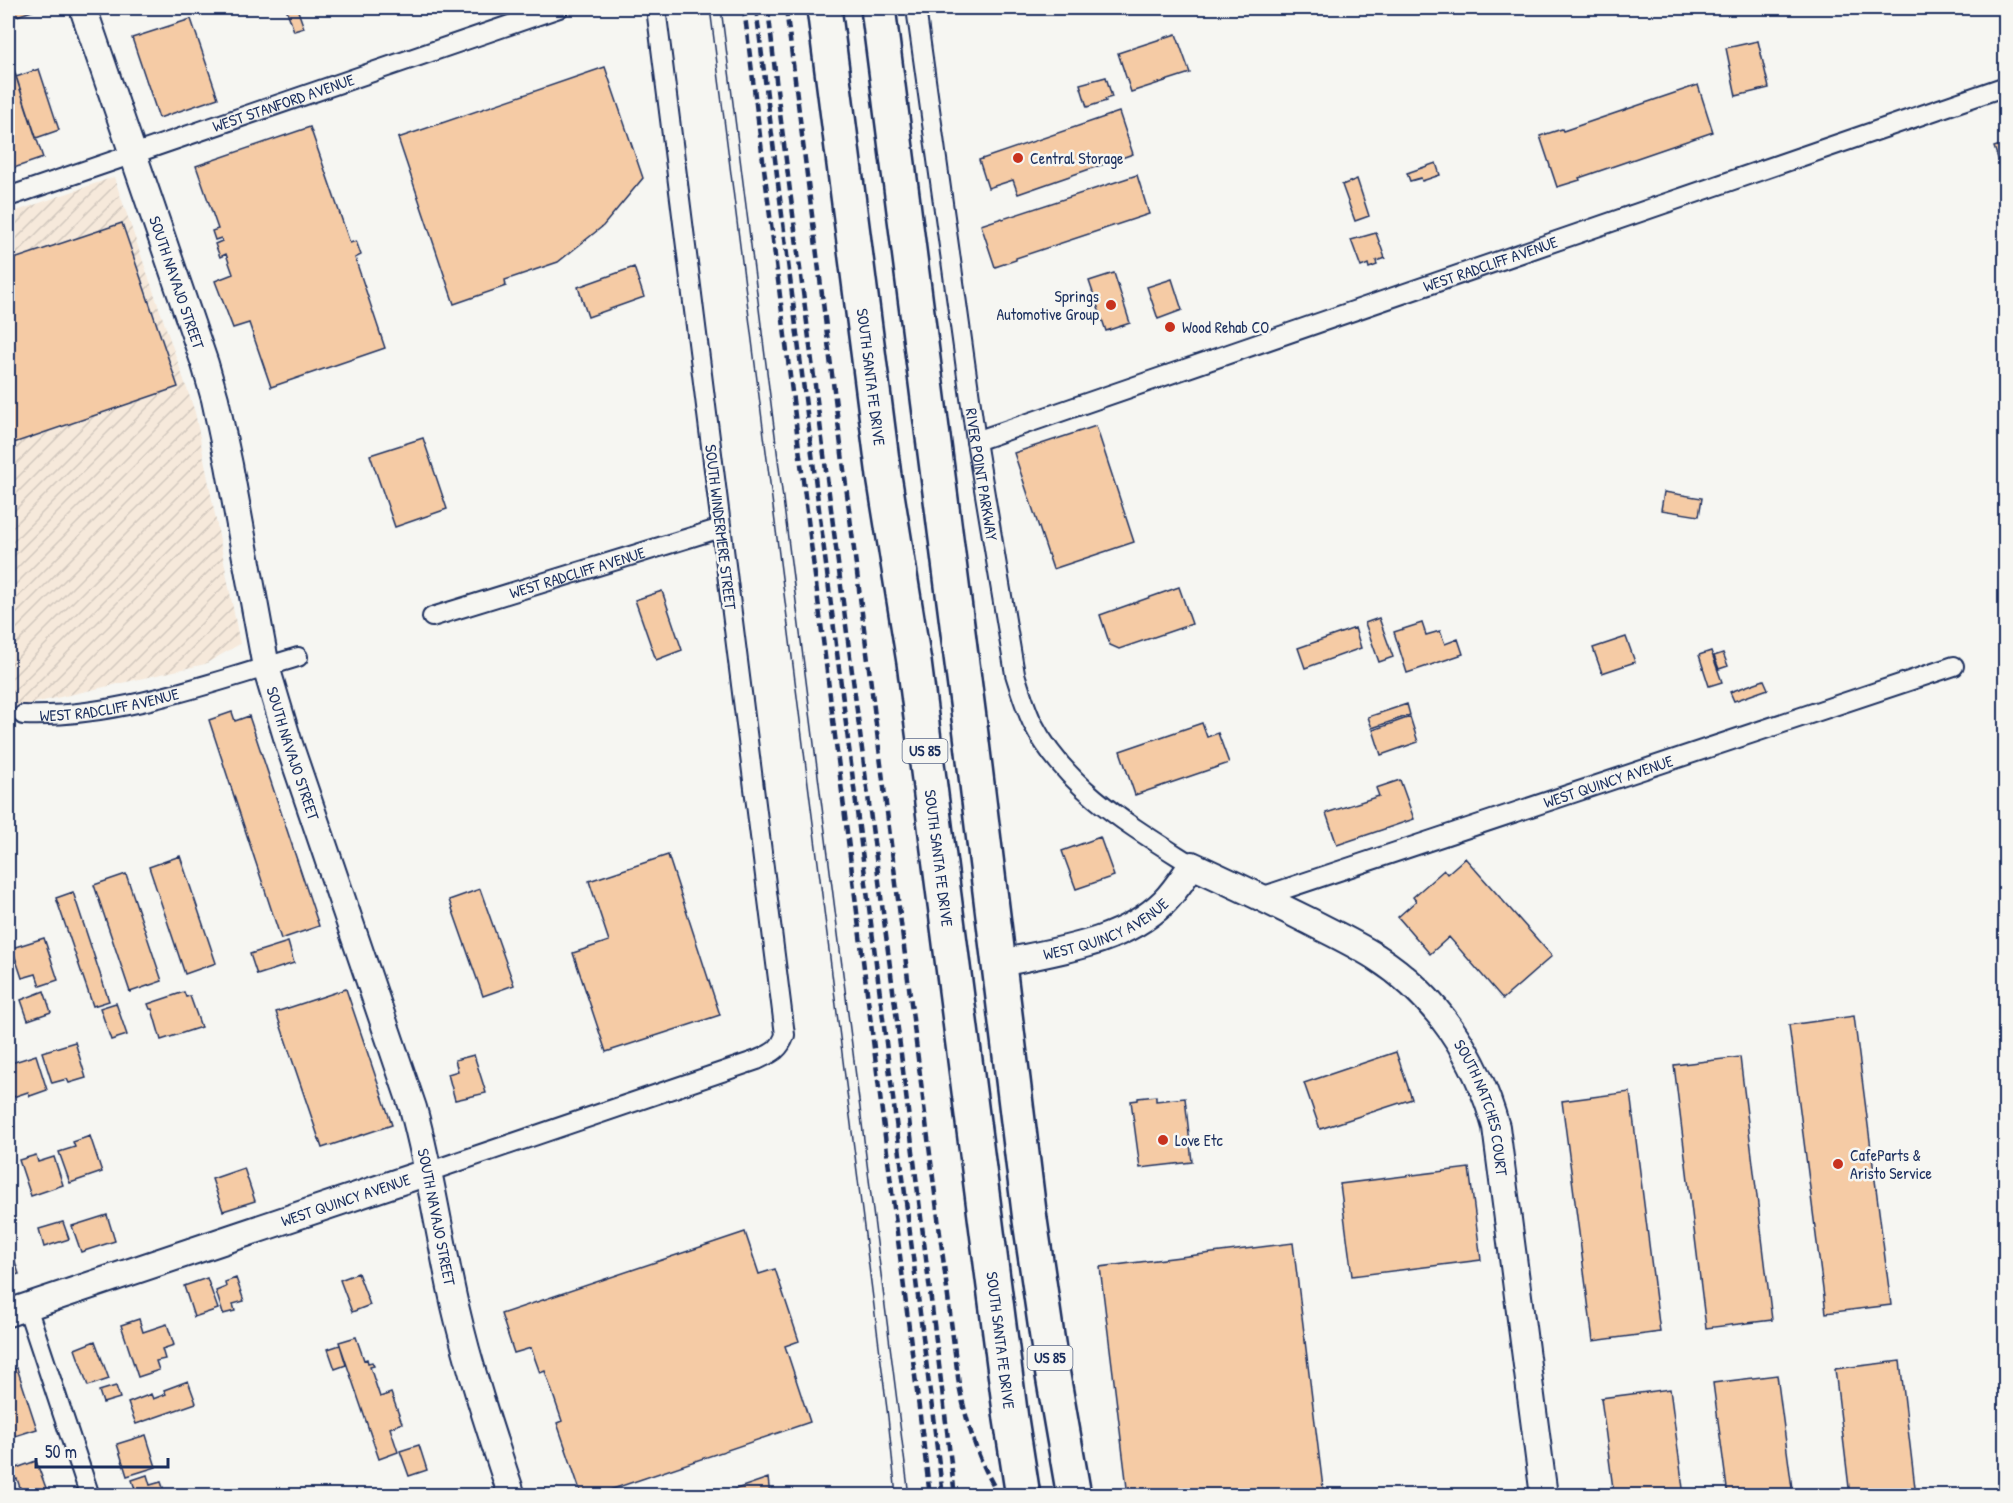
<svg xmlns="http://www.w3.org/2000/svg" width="2013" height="1503" viewBox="0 0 2013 1503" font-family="'Patrick Hand',sans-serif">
<defs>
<pattern id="industrial-furrows" width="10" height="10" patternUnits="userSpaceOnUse" patternTransform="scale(1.5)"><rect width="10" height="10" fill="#f6e9db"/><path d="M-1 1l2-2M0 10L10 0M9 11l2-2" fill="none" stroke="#d2c8be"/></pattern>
</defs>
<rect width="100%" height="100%" fill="#f6f6f2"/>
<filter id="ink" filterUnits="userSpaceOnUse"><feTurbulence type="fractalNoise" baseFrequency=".0167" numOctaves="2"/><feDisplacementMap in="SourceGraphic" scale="12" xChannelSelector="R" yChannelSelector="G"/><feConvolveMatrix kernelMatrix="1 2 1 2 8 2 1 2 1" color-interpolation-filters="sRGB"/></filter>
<g filter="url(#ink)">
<path fill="url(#industrial-furrows)" d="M114,177L195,412L240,644L205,664L8,709V214Z"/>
<path fill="#f5cba5" stroke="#1b2f5e" stroke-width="1.5" d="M8,8H41L8,19Z
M286,8H297L304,28L294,31Z
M191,19L218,98L159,118L132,38Z
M1176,34L1190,73L1131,92L1118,53Z
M1758,41L1769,88L1736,96L1726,48Z
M8,52L43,158L8,170Z
M605,67L643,178L603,226L558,262L505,280L506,286L454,304L398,138Z
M39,69L59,130L36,138L16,77Z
M1106,77L1112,97L1105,99L1106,101L1087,107L1080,84Z
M1698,85L1713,132L1579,178L1580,180L1557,187L1540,136L1562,129L1563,131Z
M1119,112L1133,154L1018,194L1013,180L988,188L979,160Z
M310,127L350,243L356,241L361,255L355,258L385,348L271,387L249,323L233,328L215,281L233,274L226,254L220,257L215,244L222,241L221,238L215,240L212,231L218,229L196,166Z
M2006,143V155L1998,158L1994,147Z
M1436,163L1440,175L1422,181L1421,178L1410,181L1407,173Z
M1137,175L1149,214L1016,258V260L995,267L981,225L1002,218L1003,219Z
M1357,179L1369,216L1355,221L1342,185Z
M122,223L178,387L8,445V261Z
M1376,233L1385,258L1376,261L1377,265L1369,268L1368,264L1361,267L1351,240Z
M634,267L644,297L588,317L578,287Z
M1114,273L1130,323L1106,331L1089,281Z
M1172,279L1182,310L1158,319L1147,287Z
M1096,426L1134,542L1053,569L1014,453Z
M423,438L447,509L395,527L370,455Z
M1664,492L1702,498L1699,516L1661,510Z
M1179,587L1192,624L1119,649L1110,645L1100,615Z
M662,591L682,650L656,660L635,600Z
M1379,618L1393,657L1379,662L1365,623Z
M1422,623L1426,635L1440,631L1445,644L1458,639L1463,654L1407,673L1394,632Z
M1355,628L1361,648L1305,668L1298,648Z
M1626,637L1635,662L1602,673L1593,648Z
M1711,651L1722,682L1709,686L1699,655Z
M1723,653L1728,666L1719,669L1714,656Z
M1764,680L1768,689L1734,701L1730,692Z
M1407,704L1410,715L1372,728L1368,717Z
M232,712L235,721L249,716L319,926L281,939L209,720Z
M1410,717L1418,742L1381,755L1373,730Z
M1202,723L1207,737L1218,733L1229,763L1135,795L1120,751Z
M1400,780L1414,819L1337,845L1326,813L1379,796L1376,788Z
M1100,837L1114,876L1076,889L1062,851Z
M668,855L720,1015L606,1052L573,953L609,941L589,881Z
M180,856L216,963L185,974L149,867Z
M1465,858L1552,956L1503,999L1449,937L1430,954L1398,917L1416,901L1413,897L1444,870L1447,874Z
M126,874L162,981L130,992L94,885Z
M480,889L514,985L483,996L449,900Z
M73,892L109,1001L93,1006L56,898Z
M44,938L58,980L40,986L36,974L22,978L12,948Z
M288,942L294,963L257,975L250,954Z
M346,989L392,1125L322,1148L276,1012Z
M44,991L51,1012L28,1020L21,1000Z
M184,992L186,997L190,996L201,1027L161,1040L152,1009H150L148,1004Z
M116,1003L127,1035L111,1040L100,1008Z
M1854,1016L1891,1305L1826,1313L1789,1025Z
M75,1042L86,1078L69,1083L67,1079L52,1083L42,1052Z
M1396,1052L1412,1099L1320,1129L1304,1083Z
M36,1055L47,1090L30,1096L28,1092L13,1097L8,1078V1064Z
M474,1055L486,1093L455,1100L448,1074L458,1071L455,1060Z
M1740,1057L1772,1320L1706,1328L1674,1065Z
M1630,1092L1660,1332L1593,1341L1562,1101Z
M1156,1096V1101L1185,1098L1192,1162L1140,1168L1131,1101L1138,1100V1098Z
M90,1136L102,1172L70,1183L59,1152L75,1147L73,1142Z
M36,1155L38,1162L54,1157L63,1185L31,1196L19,1160Z
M244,1168L255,1201L223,1211L212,1179Z
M1469,1168L1481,1260L1352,1276L1340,1184Z
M107,1215L115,1241L81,1252L72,1226Z
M63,1222L69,1239L44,1247L39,1229Z
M745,1232L759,1274L775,1269L799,1341L785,1346L810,1422L592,1496H582L557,1423L562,1421L545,1371L540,1373L531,1348L514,1353L501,1314Z
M8,1240L19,1274L8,1277Z
M1293,1243L1324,1496H1128L1100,1267Z
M358,1273L370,1305L352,1312L340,1280Z
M207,1278L218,1309L194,1317L184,1286Z
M236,1278L244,1301L233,1304L235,1311L223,1314L216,1291L226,1287L225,1282Z
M139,1319L143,1332L167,1324L174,1345L162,1349L165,1359L156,1361L159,1370L138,1377L121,1325Z
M356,1337L364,1360L367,1359L368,1363L372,1362L374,1366L370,1367L380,1397L391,1393L402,1423L390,1428L398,1452L379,1459L339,1342Z
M95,1341L109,1379L88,1386L75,1349Z
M340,1345L346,1365L335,1369L328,1349Z
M1900,1361L1916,1496H1850L1835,1369Z
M17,1368L37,1429L15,1436L8,1412V1370Z
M1777,1375L1793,1496H1728L1713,1383Z
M188,1381L196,1403L136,1424L128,1403L151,1394L153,1399L166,1394L164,1390Z
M116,1386L120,1398L103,1403L99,1391Z
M1670,1389L1684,1496H1614L1601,1398Z
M146,1435L156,1467L127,1476L117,1444Z
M419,1445L427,1470L409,1476L400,1451Z
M36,1461L49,1496H23L17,1479L11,1481L8,1471Z
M147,1475L150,1485L161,1482L166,1496H134L132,1491L135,1489L132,1480Z
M768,1478L770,1496H716Z"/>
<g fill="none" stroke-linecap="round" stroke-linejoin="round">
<g stroke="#1b2f5e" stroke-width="22">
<g id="street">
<path id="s1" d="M916,8L976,441L1015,674C1020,690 1025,707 1032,722C1066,789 1131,826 1192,865"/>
<path id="s2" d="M8,197L559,8"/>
<path id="s3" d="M976,441L2006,86"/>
<path id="s4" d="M432,617L721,528"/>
<path id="s5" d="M23,715C112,719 212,683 298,657"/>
<path id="s6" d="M1261,897L1954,666"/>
<path d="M428,1172L757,1060C772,1053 779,1051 785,1035L656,8"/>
<path d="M27,1307L90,1496"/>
</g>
</g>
<g stroke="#1b2f5e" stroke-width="30">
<g id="secondary">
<path id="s7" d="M83,8L205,364L215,399L229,465L266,667L289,744L413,1108C431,1173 440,1240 455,1306C470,1371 491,1433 512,1496"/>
<path id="s8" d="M1000,963C1055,951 1121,944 1164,902C1175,891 1183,878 1192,865C1231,883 1269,901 1307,920C1330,932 1354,943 1376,957C1437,996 1477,1058 1496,1127L1544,1496"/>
<path id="s9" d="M8,1313L428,1172"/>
</g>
</g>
<g stroke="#1b2f5e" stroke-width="38">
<g id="highway">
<path id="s10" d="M824,8L884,476L914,662L1011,1419L1023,1496"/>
<path d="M878,8L969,718L1030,1220L1051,1364L1074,1496"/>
</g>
</g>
<use href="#street" stroke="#f6f6f2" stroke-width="18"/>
<use href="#secondary" stroke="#f6f6f2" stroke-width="26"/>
<use href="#highway" stroke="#f6f6f2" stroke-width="33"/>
<path stroke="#1b2f5e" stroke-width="1.5" d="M710,8L888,1417L896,1496
M721,8L909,1496"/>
<path stroke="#1b2f5e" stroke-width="4.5" stroke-dasharray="9 4.5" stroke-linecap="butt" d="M744,8L930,1496
M756,8L943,1496
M768,8L778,98L896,1013L955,1496
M786,8L959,1385C967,1424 978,1462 1000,1496"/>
</g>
</g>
<g fill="#c8321e" stroke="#f6f6f2" stroke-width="2">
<circle cx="1018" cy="158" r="6"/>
<circle cx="1111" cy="305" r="6"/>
<circle cx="1170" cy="327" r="6"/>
<circle cx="1163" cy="1140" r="6"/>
<circle cx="1838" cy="1164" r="6"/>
</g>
<g text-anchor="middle" stroke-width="5" stroke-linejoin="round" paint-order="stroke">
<g fill="#f6f6f2" stroke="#5d6b8a" stroke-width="1.5">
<rect x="902.5" y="739" width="45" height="24" rx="4.5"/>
<rect x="1027.5" y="1346" width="45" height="24" rx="4.5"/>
</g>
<g font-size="15" font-weight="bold" fill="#1b2f5e">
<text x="925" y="756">US 85</text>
<text x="1050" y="1363">US 85</text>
</g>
<g font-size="16" fill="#1b2f5e" stroke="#f6f6f2">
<text dy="6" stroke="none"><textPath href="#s2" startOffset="291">WEST STANFORD AVENUE</textPath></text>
<text dy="6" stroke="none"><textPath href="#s3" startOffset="544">WEST RADCLIFF AVENUE</textPath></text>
<text dy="6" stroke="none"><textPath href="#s7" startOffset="290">SOUTH NAVAJO STREET</textPath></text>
<text dy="6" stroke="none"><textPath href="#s10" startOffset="372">SOUTH SANTA FE DRIVE</textPath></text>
<text dy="6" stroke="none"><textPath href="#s1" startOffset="471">RIVER POINT PARKWAY</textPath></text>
<text transform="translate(721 527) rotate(83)" y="6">SOUTH WINDERMERE STREET</text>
<text dy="6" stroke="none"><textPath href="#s4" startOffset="152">WEST RADCLIFF AVENUE</textPath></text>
<text dy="6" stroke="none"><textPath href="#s5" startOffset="87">WEST RADCLIFF AVENUE</textPath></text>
<text dy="6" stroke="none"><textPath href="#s7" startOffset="776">SOUTH NAVAJO STREET</textPath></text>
<text dy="6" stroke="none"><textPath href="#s6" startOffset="366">WEST QUINCY AVENUE</textPath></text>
<text dy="6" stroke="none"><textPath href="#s10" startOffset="858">SOUTH SANTA FE DRIVE</textPath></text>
<text dy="6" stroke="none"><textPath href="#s8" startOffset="112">WEST QUINCY AVENUE</textPath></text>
<text dy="6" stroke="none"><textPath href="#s8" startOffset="620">SOUTH NATCHES COURT</textPath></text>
<text dy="6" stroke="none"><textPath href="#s9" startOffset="356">WEST QUINCY AVENUE</textPath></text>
<text dy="6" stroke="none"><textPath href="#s7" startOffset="1262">SOUTH NAVAJO STREET</textPath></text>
<text dy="6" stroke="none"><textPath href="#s10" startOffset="1344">SOUTH SANTA FE DRIVE</textPath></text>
</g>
<g font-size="16" fill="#1b2f5e" stroke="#f6f6f2" text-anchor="start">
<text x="1030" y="164">Central Storage</text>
<text x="1099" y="302" text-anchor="end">Springs<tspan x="1099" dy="18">Automotive Group</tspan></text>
<text x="1182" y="333">Wood Rehab CO</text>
<text x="1175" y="1146">Love Etc</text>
<text x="1850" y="1161">CafeParts &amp;<tspan x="1850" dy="18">Aristo Service</tspan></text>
</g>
</g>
<rect width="2013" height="1503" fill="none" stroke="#f6f6f2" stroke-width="30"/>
<rect x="15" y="15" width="1983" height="1473" fill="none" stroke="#1b2f5e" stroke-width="2" filter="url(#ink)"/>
<path d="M36 1458v9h132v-9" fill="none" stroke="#1b2f5e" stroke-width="3"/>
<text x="45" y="1458" font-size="18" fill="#1b2f5e" stroke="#f6f6f2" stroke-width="4.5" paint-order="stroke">50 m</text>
</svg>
